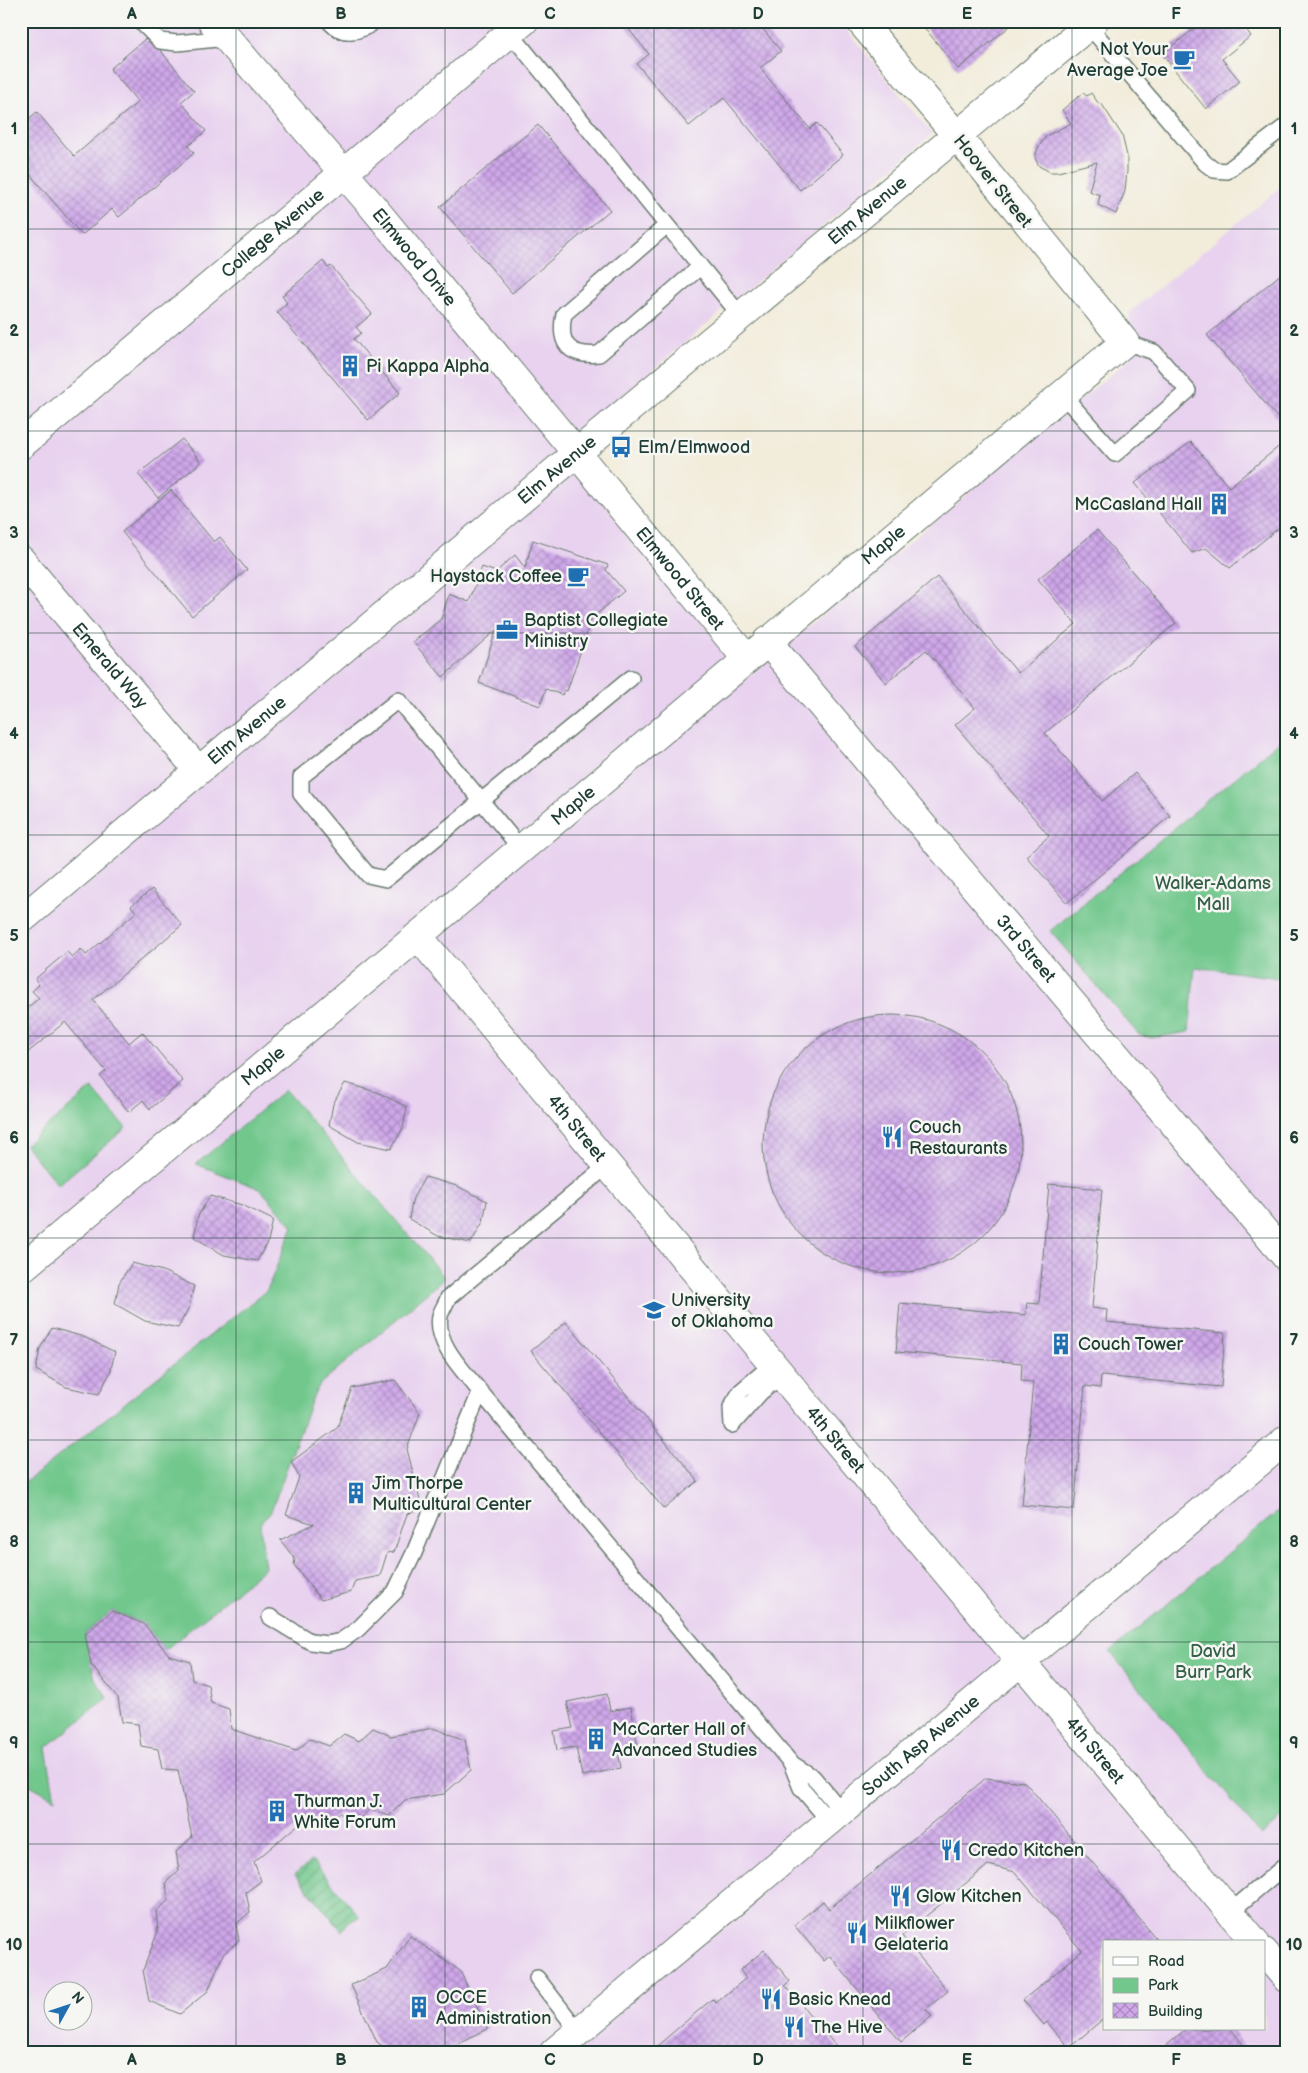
<svg xmlns="http://www.w3.org/2000/svg" width="1308" height="2073" viewBox="0 0 1308 2073" font-family="'Balsamiq Sans',sans-serif">
<defs>
<pattern id="garden-furrows" width="10" height="10" patternUnits="userSpaceOnUse" patternTransform="scale(1.25)"><rect width="10" height="10" fill="#71c78c"/><path d="M-1 1l2-2M0 10L10 0M9 11l2-2" fill="none" stroke="#5ca373"/></pattern>
<pattern id="building-cross-hatch" width="8" height="8" patternUnits="userSpaceOnUse" patternTransform="scale(1.25)"><rect width="8" height="8" fill="#cfa7ea"/><path d="M0 0l8 8M0 8l8-8" fill="none" stroke="#a789be"/></pattern>
</defs>
<rect width="100%" height="100%" fill="#f6f6f2"/>
<filter id="ink" filterUnits="userSpaceOnUse"><feTurbulence type="fractalNoise" baseFrequency=".02" numOctaves="2"/><feDisplacementMap in="SourceGraphic" scale="10" xChannelSelector="R" yChannelSelector="G"/><feConvolveMatrix kernelMatrix="1 2 1 2 8 2 1 2 1" color-interpolation-filters="sRGB"/></filter>
<filter id="wash" filterUnits="userSpaceOnUse"><feTurbulence type="fractalNoise" baseFrequency=".0096" numOctaves="4" result="noise"/><feDisplacementMap in="SourceGraphic" scale="20" xChannelSelector="R" yChannelSelector="G"/><feGaussianBlur stdDeviation="1.12" result="paint"/><feColorMatrix in="noise" values="0 0 0 0 0 0 0 0 0 0 0 0 0 0 0 0 0 1.4 0 .05"/><feComposite in="paint" operator="in"/></filter>
<g filter="url(#wash)">
<rect width="100%" height="100%" fill="#f2ecda"/>
<path fill="#e8d2ef" fill-rule="evenodd" d="M21,21H839L932,134L559,449L748,677L1133,356L1129,313L1287,182V2052H21ZM1104,1942H1264V2029H1104ZM52,1990H82V2020H52Z"/>
<path fill="#71c78c" stroke="#488260" d="M1287,735V979L1195,967L1189,1032L1152,1038L1139,1035L1050,931Z
M92,1088L126,1128L58,1185L25,1145Z
M285,1090L445,1278L321,1383L314,1394L271,1511L260,1524L265,1568L165,1650L144,1624L112,1611L85,1634L95,1679L108,1698L46,1748L55,1799L21,1780V1486L267,1290L293,1226L260,1189L196,1164Z
M1287,1504V1814L1261,1836L1110,1652Z"/>
<path fill="url(#garden-furrows)" stroke="#488260" d="M312,1860L360,1917L348,1922L342,1931L295,1874Z"/>
<g id="blocks">
<path fill="url(#building-cross-hatch)" d="M622,21H756L781,51L760,68L810,129L817,123L843,155L800,190L724,98L689,126L637,64L649,54Z
M919,21H1016L958,69Z
M1204,21H1240L1251,36L1222,59L1240,81L1206,109L1162,54Z
M145,39L160,50L194,91L181,102L206,131L188,146L194,153L119,217L112,209L82,235L21,164V125L37,112L74,156L138,102L110,69Z
M1083,93L1087,96L1091,93L1099,104L1101,103L1122,135L1127,156V171L1125,191L1116,214L1098,205L1100,195L1089,191L1097,162L1058,172H1050L1039,166L1035,158L1038,148L1046,136L1071,123L1062,110Z
M538,125L610,210L512,293L440,207Z
M323,261L328,268L331,266L372,314L356,327L361,333L354,339L400,393L368,420L277,312L287,303L282,296Z
M1287,269V429L1207,335Z
M182,439L201,462L158,498L138,474Z
M1287,440V521L1230,568L1206,548L1192,553L1135,483L1191,442L1229,487Z
M171,490L214,542L220,537L247,570L192,616L122,532Z
M1097,530L1176,623L1045,733L1102,801L1135,773L1170,816L1067,903L1026,856L1049,836L955,725L975,708L926,650L886,683L855,647L937,577L1018,673L1076,624L1038,579Z
M533,540L608,565L606,570L624,591L592,618L567,691L564,690L562,695L546,689L540,706L479,683L496,630L443,677L413,642L441,619L449,594L469,602L482,567L496,572L515,555L525,568Z
M152,889L182,925L93,1000L129,1043L142,1032L183,1081L150,1109L143,1100L129,1112L100,1076L106,1071L65,1022L21,1058V1013L39,998L32,991L39,985L35,979L67,952L72,957L81,949L86,955L136,912L131,906Z
M763 1144a129 129 0 1 1 258 0a129 129 0 1 1-258 0Z
M345,1083L377,1092L407,1107L403,1128L391,1149L358,1142L329,1125L333,1104Z
M425,1177L457,1186L487,1201L483,1222L471,1243L438,1236L409,1219L413,1198Z
M1049,1184L1102,1189L1092,1308L1107,1310L1106,1322L1225,1333L1221,1387L1101,1376L1100,1388L1085,1386L1074,1510L1022,1505L1033,1382L1021,1381L1022,1363L896,1352L900,1303L1026,1315L1027,1303L1039,1304Z
M210,1196L242,1205L273,1220L268,1241L257,1261L224,1255L194,1237L198,1216Z
M132,1263L163,1271L194,1286L189,1307L178,1328L145,1321L115,1304L119,1283Z
M566,1322L698,1481L664,1509L531,1351Z
M52,1328L84,1337L115,1352L110,1373L99,1394L66,1387L36,1370L40,1348Z
M395,1380L420,1413L407,1449L422,1508L407,1514L394,1552L387,1553L380,1576L355,1581L351,1592L321,1600L294,1565L295,1559L280,1540L314,1524L286,1515L299,1477L291,1462L337,1428L352,1388Z
M112,1611L144,1624L169,1655L190,1661L192,1680L208,1685L211,1703L229,1709L231,1729L296,1751L310,1739L329,1746L344,1734L359,1741L373,1728L391,1736L433,1728L465,1740L471,1770L444,1794L405,1800L389,1816L370,1809L357,1821L339,1813L324,1826L307,1817L254,1862L261,1881L246,1892L250,1912L236,1924L239,1941L223,1954L208,1991L180,2014L149,2001L143,1970L158,1931L156,1911L168,1901L166,1882L179,1871L176,1852L192,1837L178,1770L162,1769L158,1749L141,1746L138,1724L122,1722L118,1698L91,1665L85,1634Z
M607,1694L610,1711L631,1707L638,1748L618,1751L621,1768L582,1776L576,1747L557,1750L554,1731L573,1728L567,1702Z
M986,1778L1025,1782L1159,1942H1104V2018L1069,2048L1047,2022L1044,2025L1023,2000L1082,1951L1015,1872L988,1865L902,1936L948,1991L926,2009L932,2016L901,2042L830,1956L824,1961L794,1925L823,1901L829,1909Z
M410,1936L460,1971L488,2029L452,2046L447,2052H391L377,2042L351,1985L387,1969Z
M764,1950L790,1981L785,1985L841,2052H650L712,1999L716,2003L746,1978L740,1970Z
M1186,2029H1231L1249,2052H1159Z"/>
</g>
</g>
<g filter="url(#ink)">
<use href="#blocks" fill-opacity="0" stroke="#697a6e" stroke-width="1"/>
<g fill="none" stroke-linecap="round" stroke-linejoin="round">
<g stroke="#697a6e" stroke-width="18">
<path id="lane" d="M140,21L160,41L177,43L227,38
M329,21C342,37 361,32 375,21
M1089,26L1205,163L1214,170L1227,171L1287,125
M507,29L740,315
M666,226L564,314C558,343 568,357 599,354L700,267
M1062,394L1115,454L1188,391L1154,352L1125,342
M521,849L398,700L301,777V794L368,875L386,879L631,678
M608,1165L448,1298C446,1304 441,1311 440,1316C435,1344 463,1370 478,1389L791,1763
M773,1364L741,1391L731,1407L732,1425L760,1393L782,1375
M270,1617L311,1642L327,1644L341,1641L358,1629L395,1592L414,1553L480,1392
M830,1822L801,1788L791,1763L813,1777L842,1812
M1230,1912L1287,1864
M537,1978L578,2031"/>
</g>
<g stroke="#697a6e" stroke-width="30">
<g id="street">
<path id="s1" d="M212,21L373,207L746,658"/>
<path id="s2" d="M21,445L524,21"/>
<path id="s3" d="M21,560L198,770"/>
<path id="s4" d="M767,641L1287,1258"/>
<path id="s5" d="M21,920L610,425"/>
<path id="s6" d="M418,936L749,1336L1255,1942"/>
<path id="s7" d="M21,1269L1125,342L957,136L860,21"/>
<path d="M1264,1952L1287,1979"/>
<path id="s8" d="M554,2052L1287,1439"/>
</g>
</g>
<g stroke="#697a6e" stroke-width="30">
<g id="secondary">
<path id="s9" d="M610,425L1094,21"/>
</g>
</g>
<use href="#lane" stroke="#fff" stroke-width="15"/>
<use href="#street" stroke="#fff" stroke-width="28"/>
<use href="#secondary" stroke="#fff" stroke-width="28"/>
</g>
</g>
<path fill="none" stroke="#1f3d34" stroke-width="1" stroke-opacity="0.55" d="M236,21V2052M445,21V2052M654,21V2052M863,21V2052M1072,21V2052M21,229H1287M21,431H1287M21,633H1287M21,835H1287M21,1036H1287M21,1238H1287M21,1440H1287M21,1642H1287M21,1844H1287"/>
<defs>
<g id="cafe-bare" transform="scale(1.725)"><path d="M-5.5-4.5H6V0H3Q3 3.5 0 3.5H-2.5Q-5.5 3.5-5.5 0ZM3-3.2v2h1.7v-2ZM-6 4.5H4V6H-6Z" fill="#1f6fb2" stroke="#f6f6f2" stroke-width="2.5" paint-order="stroke"/></g>
<g id="building-bare" transform="scale(1.725)"><path d="M-4-6H4V6H1V3H-1V6H-4ZM-2.5-4.3h1.7v1.8h-1.7ZM.8-4.3h1.7v1.8H.8ZM-2.5-1h1.7V.8h-1.7ZM.8-1h1.7V.8H.8Z" fill="#1f6fb2" stroke="#f6f6f2" stroke-width="2.5" paint-order="stroke"/></g>
<g id="bus-bare" transform="scale(1.725)"><path d="M-5-6H5V4H4V6H2V4H-2V6H-4V4H-5ZM-3.5-4V0h7V-4ZM-3.5 1.2v1.5H-2V1.2ZM2 1.2v1.5H3.5V1.2Z" fill="#1f6fb2" stroke="#f6f6f2" stroke-width="2.5" paint-order="stroke"/></g>
<g id="office-bare" transform="scale(1.725)"><path d="M-6-3h4V-5.5h4V-3h4V5H-6ZM-1-4.5V-3h2v-1.5ZM-6 0V1H6V0Z" fill="#1f6fb2" stroke="#f6f6f2" stroke-width="2.5" paint-order="stroke"/></g>
<g id="restaurant-bare" transform="scale(1.725)"><path d="M-5-6h1v4h1v-4h1v4h1v-4h1v5L-1.5 .5V6h-2V.5L-5-1ZM5-6V6H3V1.5H1.5Q1.5-4 5-6Z" fill="#1f6fb2" stroke="#f6f6f2" stroke-width="2.5" paint-order="stroke"/></g>
<g id="university-bare" transform="scale(1.725)"><path d="M0-5L7-2L0 1L-7-2ZM-4 1L0 2.5L4 1V4Q0 6-4 4Z" fill="#1f6fb2" stroke="#f6f6f2" stroke-width="2.5" paint-order="stroke"/></g>
</defs>
<g fill-rule="evenodd">
<use href="#cafe-bare" x="1184" y="59"/>
<use href="#building-bare" x="350" y="366"/>
<use href="#bus-bare" x="621" y="447"/>
<use href="#building-bare" x="1219" y="504"/>
<use href="#cafe-bare" x="578" y="576"/>
<use href="#office-bare" x="507" y="630"/>
<use href="#restaurant-bare" x="892" y="1137"/>
<use href="#university-bare" x="654" y="1310"/>
<use href="#building-bare" x="1061" y="1344"/>
<use href="#building-bare" x="356" y="1493"/>
<use href="#building-bare" x="596" y="1739"/>
<use href="#building-bare" x="277" y="1811"/>
<use href="#restaurant-bare" x="951" y="1850"/>
<use href="#restaurant-bare" x="900" y="1896"/>
<use href="#restaurant-bare" x="857" y="1933"/>
<use href="#restaurant-bare" x="771" y="1999"/>
<use href="#building-bare" x="419" y="2007"/>
<use href="#restaurant-bare" x="794" y="2027"/>
</g>
<g text-anchor="middle" stroke-width="5" stroke-linejoin="round" paint-order="stroke">
<g font-size="18" fill="#1f3d34" stroke="#f6f6f2" text-anchor="start">
<text x="1168" y="55" text-anchor="end">Not Your<tspan x="1168" dy="21">Average Joe</tspan></text>
<text x="366" y="372">Pi Kappa Alpha</text>
<text x="638" y="453">Elm/Elmwood</text>
<text x="1202" y="510" text-anchor="end">McCasland Hall</text>
<text x="562" y="582" text-anchor="end">Haystack Coffee</text>
<text x="524" y="626">Baptist Collegiate<tspan x="524" dy="21">Ministry</tspan></text>
<text x="909" y="1133">Couch<tspan x="909" dy="21">Restaurants</tspan></text>
<text x="671" y="1306">University<tspan x="671" dy="21">of Oklahoma</tspan></text>
<text x="1078" y="1350">Couch Tower</text>
<text x="372" y="1489">Jim Thorpe<tspan x="372" dy="21">Multicultural Center</tspan></text>
<text x="612" y="1735">McCarter Hall of<tspan x="612" dy="21">Advanced Studies</tspan></text>
<text x="294" y="1807">Thurman J.<tspan x="294" dy="21">White Forum</tspan></text>
<text x="968" y="1856">Credo Kitchen</text>
<text x="916" y="1902">Glow Kitchen</text>
<text x="874" y="1929">Milkflower<tspan x="874" dy="21">Gelateria</tspan></text>
<text x="436" y="2003">OCCE<tspan x="436" dy="21">Administration</tspan></text>
<text x="788" y="2005">Basic Knead</text>
<text x="811" y="2033">The Hive</text>
</g>
<g font-size="18" fill="#1f3d34" stroke="#f6f6f2">
<text transform="translate(993 181) rotate(51)" y="6">Hoover Street</text>
<text dy="6" stroke="none"><textPath href="#s9" startOffset="335">Elm Avenue</textPath></text>
<text dy="6" stroke="none"><textPath href="#s2" startOffset="329">College Avenue</textPath></text>
<text dy="6" stroke="none"><textPath href="#s1" startOffset="311">Elmwood Drive</textPath></text>
<text dy="6" stroke="none"><textPath href="#s5" startOffset="700">Elm Avenue</textPath></text>
<text dy="6" stroke="none"><textPath href="#s7" startOffset="1126">Maple</textPath></text>
<text dy="6" stroke="none"><textPath href="#s1" startOffset="728">Elmwood Street</textPath></text>
<text dy="6" stroke="none"><textPath href="#s3" startOffset="138">Emerald Way</textPath></text>
<text dy="6" stroke="none"><textPath href="#s5" startOffset="295">Elm Avenue</textPath></text>
<text dy="6" stroke="none"><textPath href="#s7" startOffset="721">Maple</textPath></text>
<text dy="6" stroke="none"><textPath href="#s4" startOffset="402">3rd Street</textPath></text>
<text dy="6" stroke="none"><textPath href="#s7" startOffset="316">Maple</textPath></text>
<text dy="6" stroke="none"><textPath href="#s6" startOffset="249">4th Street</textPath></text>
<text dy="6" stroke="none"><textPath href="#s6" startOffset="654">4th Street</textPath></text>
<text dy="6" stroke="none"><textPath href="#s8" startOffset="478">South Asp Avenue</textPath></text>
<text dy="6" stroke="none"><textPath href="#s6" startOffset="1059">4th Street</textPath></text>
</g>
<g font-size="18" fill="#34604a" stroke="#f6f6f2">
<text x="1213" y="889">Walker-Adams<tspan x="1213" dy="21">Mall</tspan></text>
<text x="1213" y="1657">David<tspan x="1213" dy="21">Burr Park</tspan></text>
</g>
</g>
<rect width="1308" height="2073" fill="none" stroke="#f6f6f2" stroke-width="55"/>
<rect x="1103" y="1940" width="162" height="90" fill="#f6f6f2" stroke="#a0aca6"/>
<rect x="1113" y="1957" width="25" height="8" fill="#ffffff" stroke="#a0aca6"/>
<text x="1148" y="1966" font-size="15" fill="#1f3d34">Road</text>
<rect x="1113" y="1978" width="25" height="15" fill="#71c78c" stroke="#a0aca6"/>
<text x="1148" y="1990" font-size="15" fill="#1f3d34">Park</text>
<rect x="1113" y="2003" width="25" height="15" fill="url(#building-cross-hatch)" stroke="#a0aca6"/>
<text x="1148" y="2016" font-size="15" fill="#1f3d34">Building</text>
<g transform="translate(68 2006) rotate(50)"><circle r="24" fill="#f6f6f2" stroke="#a0aca6"/>
<path d="M0-4L9 19L0 12L-9 19Z" fill="#1f6fb2"/>
<text y="-8" font-size="14" font-weight="bold" text-anchor="middle" fill="#1f3d34">N</text>
</g>
<rect x="28" y="28" width="1252" height="2018" fill="none" stroke="#1f3d34" stroke-width="2"/>
<g font-size="16" text-anchor="middle" font-weight="bold" fill="#1f3d34">
<text x="132" y="19">A</text>
<text x="341" y="19">B</text>
<text x="550" y="19">C</text>
<text x="758" y="19">D</text>
<text x="967" y="19">E</text>
<text x="1176" y="19">F</text>
<text x="14" y="134">1</text>
<text x="1294" y="134">1</text>
<text x="14" y="336">2</text>
<text x="1294" y="336">2</text>
<text x="14" y="538">3</text>
<text x="1294" y="538">3</text>
<text x="14" y="739">4</text>
<text x="1294" y="739">4</text>
<text x="14" y="941">5</text>
<text x="1294" y="941">5</text>
<text x="14" y="1143">6</text>
<text x="1294" y="1143">6</text>
<text x="14" y="1345">7</text>
<text x="1294" y="1345">7</text>
<text x="14" y="1547">8</text>
<text x="1294" y="1547">8</text>
<text x="14" y="1748">9</text>
<text x="1294" y="1748">9</text>
<text x="14" y="1950">10</text>
<text x="1294" y="1950">10</text>
<text x="132" y="2065">A</text>
<text x="341" y="2065">B</text>
<text x="550" y="2065">C</text>
<text x="758" y="2065">D</text>
<text x="967" y="2065">E</text>
<text x="1176" y="2065">F</text>
</g>
</svg>
